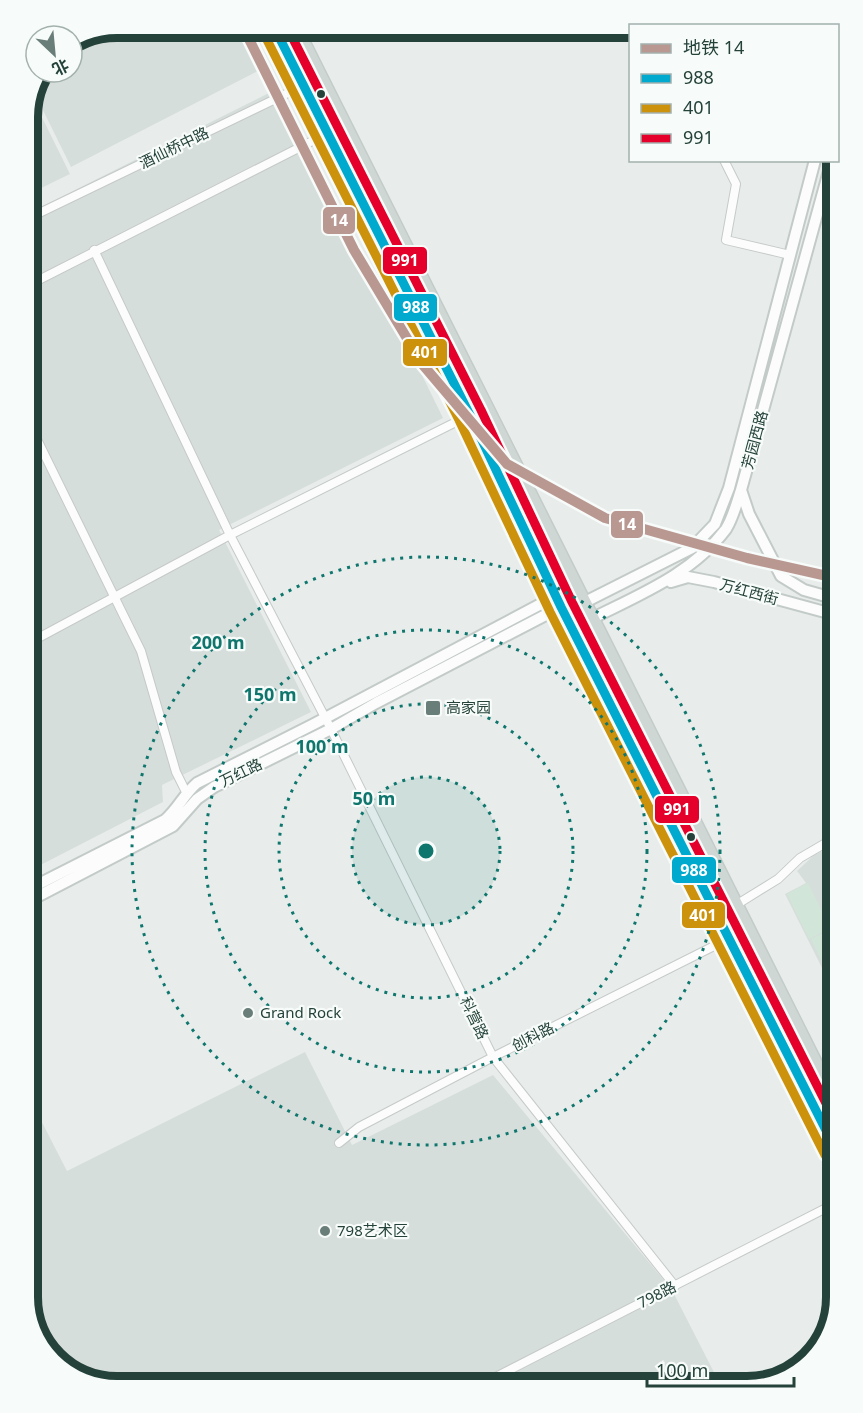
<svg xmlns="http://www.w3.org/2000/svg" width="863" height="1413" viewBox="0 0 863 1413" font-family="'Noto Sans','Noto Sans SC',sans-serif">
<rect width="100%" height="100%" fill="#e8edeb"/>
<path fill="#d6dedb" d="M116,27H236L258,71L71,167L35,94L45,72H72V45Z
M281,87L443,418L219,530L311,712L162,785L163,802L27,872V214Z
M33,99L70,174L27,195V111Z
M836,845V996L785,894L806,883L797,871L814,855Z
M305,1052L352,1145L493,1075L672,1290L721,1386H111L67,1371L36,1337L27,1297V1093L67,1171Z"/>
<path fill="#d1e6d8" d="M808,883L830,928L809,939L787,894Z
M831,929L836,939V968L827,972L811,939Z"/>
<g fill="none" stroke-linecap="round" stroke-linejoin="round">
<g stroke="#c5cac8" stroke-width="10">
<path id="street" d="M724,160L736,184L726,240L790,255
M27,219L321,77
M94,250L230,535L331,729L493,1057L675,1286
M27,286L328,133
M27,419L141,651L176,772L186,792
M27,644L230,535L470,415
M736,905L778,879L800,858L836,837
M339,1143L359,1127L493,1057L730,938
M478,1386L836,1203"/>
</g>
<g stroke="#c3cbc8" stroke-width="14">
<path id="secondary" d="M741,490L749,514L781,576L804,590L836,599
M671,582L688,577L714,582L836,615
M27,890L165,820C178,809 184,794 197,783L314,724L556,596L585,602L692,548L715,524L729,488L815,160
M27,902L173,826L197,799L214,787L331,729L376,703L561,607L593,618C641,594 693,573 726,529C733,518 737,502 741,490L832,160"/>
</g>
<g stroke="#c3ccc9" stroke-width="15">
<path id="primary" d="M274,27L470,415L561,607L836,1150
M296,27L836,1103"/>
</g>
<use href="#street" stroke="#fcfcfc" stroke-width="8"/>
<use href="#secondary" stroke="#fcfcfc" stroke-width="10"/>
<use href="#primary" stroke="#cfd7d5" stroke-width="12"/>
<g stroke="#f7fbf9" stroke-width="14">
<path id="bus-1" d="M274,27L470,415L561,607L836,1150"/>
</g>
<g stroke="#f7fbf9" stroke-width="14">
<path id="bus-2" d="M263,32L459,420L550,612L825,1155"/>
</g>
<g stroke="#f7fbf9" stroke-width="14">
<path id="bus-3" d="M287,27L481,410L572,602L836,1123"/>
</g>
<use href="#bus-1" stroke="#00a9ce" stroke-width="9"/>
<use href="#bus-2" stroke="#cd920c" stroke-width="9"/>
<use href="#bus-3" stroke="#e4002b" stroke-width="9"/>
<g stroke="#f7fbf9" stroke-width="15">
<path id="metro-1" d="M243,27L354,250L423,365L507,464L605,518L747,558L836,578"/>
</g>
<use href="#metro-1" stroke="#ba9892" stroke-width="10"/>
</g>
<circle cx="426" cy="851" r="74" fill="#0f766e" fill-opacity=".12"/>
<g fill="none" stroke="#0f766e" stroke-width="3" stroke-dasharray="3 6">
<circle cx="426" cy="851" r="74"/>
<circle cx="426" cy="851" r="147"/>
<circle cx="426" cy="851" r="221"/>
<circle cx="426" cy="851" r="294"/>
</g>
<g fill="#24423a" stroke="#f7fbf9" stroke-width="2">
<circle cx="321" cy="94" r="5"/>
<circle cx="691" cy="837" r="5"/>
</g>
<g fill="#697e78" stroke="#f7fbf9" stroke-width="2">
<rect x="425" y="700" width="16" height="16" rx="3"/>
<circle cx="248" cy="1013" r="6"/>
<circle cx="325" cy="1231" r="6"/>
</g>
<g text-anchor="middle" stroke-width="4.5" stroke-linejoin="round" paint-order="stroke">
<g font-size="15" fill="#24423a" stroke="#f7fbf9">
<text transform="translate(174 148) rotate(-26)" y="5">酒仙桥中路</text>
<text transform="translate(755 440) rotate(-75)" y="5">芳园西路</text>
<text transform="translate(749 592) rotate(15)" y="5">万红西街</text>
<text transform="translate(241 773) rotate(-26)" y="5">万红路</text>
<text transform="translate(474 1018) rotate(64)" y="5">科营路</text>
<text transform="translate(533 1037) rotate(-27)" y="5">创科路</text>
<text transform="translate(657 1295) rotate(-27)" y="5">798路</text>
</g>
<g font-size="15" fill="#24423a" stroke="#f7fbf9" text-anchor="start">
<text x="446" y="713">高家园</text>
<text x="260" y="1018">Grand Rock</text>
<text x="337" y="1236">798艺术区</text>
</g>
</g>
<path d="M0 0H863V1413H0ZM117 38H747A79 79 0 0 1 826 117V1297A79 79 0 0 1 747 1376H117A79 79 0 0 1 38 1297V117A79 79 0 0 1 117 38Z" fill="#f7fbf9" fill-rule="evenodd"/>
<path fill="none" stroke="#24423a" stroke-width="8" d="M117 38H747A79 79 0 0 1 826 117V1297A79 79 0 0 1 747 1376H117A79 79 0 0 1 38 1297V117A79 79 0 0 1 117 38Z"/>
<circle cx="426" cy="851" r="9" fill="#0f766e" stroke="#f7fbf9" stroke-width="3"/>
<g font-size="18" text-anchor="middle" font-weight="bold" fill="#0f766e" stroke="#f7fbf9" stroke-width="4.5" stroke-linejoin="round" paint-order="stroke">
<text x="218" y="649">200 m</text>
<text x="270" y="701">150 m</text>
<text x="322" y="753">100 m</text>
<text x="374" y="805">50 m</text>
</g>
<g stroke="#f7fbf9" stroke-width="2">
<rect x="322" y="206" width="34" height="29" rx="6" fill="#ba9892"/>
<rect x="382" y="246" width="46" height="29" rx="6" fill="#e4002b"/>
<rect x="393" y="293" width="45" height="29" rx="6" fill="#00a9ce"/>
<rect x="402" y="338" width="46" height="29" rx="6" fill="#cd920c"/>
<rect x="610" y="510" width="34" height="29" rx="6" fill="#ba9892"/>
<rect x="654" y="795" width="46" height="29" rx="6" fill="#e4002b"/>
<rect x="671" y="856" width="46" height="28" rx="6" fill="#00a9ce"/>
<rect x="681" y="901" width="45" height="28" rx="6" fill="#cd920c"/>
</g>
<g font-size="16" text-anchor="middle" font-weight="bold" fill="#fff">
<text x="339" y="226">14</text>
<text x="405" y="266">991</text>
<text x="416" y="313">988</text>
<text x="425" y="358">401</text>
<text x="627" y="530">14</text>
<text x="677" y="815">991</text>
<text x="694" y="876">988</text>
<text x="703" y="921">401</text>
</g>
<rect x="629" y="24" width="210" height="138" fill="#f7fbf9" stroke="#a3b1ad" stroke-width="1.5"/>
<rect x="641" y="44" width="30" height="9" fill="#ba9892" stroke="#a3b1ad" stroke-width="1.5"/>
<text x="683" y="54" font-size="18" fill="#24423a">地铁 14</text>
<rect x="641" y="74" width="30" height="9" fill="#00a9ce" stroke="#a3b1ad" stroke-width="1.5"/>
<text x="683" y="84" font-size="18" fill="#24423a">988</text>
<rect x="641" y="104" width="30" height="9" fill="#cd920c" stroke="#a3b1ad" stroke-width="1.5"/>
<text x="683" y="114" font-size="18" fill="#24423a">401</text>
<rect x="641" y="134" width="30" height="9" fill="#e4002b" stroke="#a3b1ad" stroke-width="1.5"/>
<text x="683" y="144" font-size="18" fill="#24423a">991</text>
<g transform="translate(54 54) rotate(154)"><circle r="28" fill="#f7fbf9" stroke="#a3b1ad" stroke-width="1.5"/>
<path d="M0-4.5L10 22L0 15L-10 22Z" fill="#697e78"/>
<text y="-9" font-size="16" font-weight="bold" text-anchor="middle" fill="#24423a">北</text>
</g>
<path d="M647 1377v9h147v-9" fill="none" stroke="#24423a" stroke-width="3"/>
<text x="656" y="1377" font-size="18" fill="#24423a" stroke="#f7fbf9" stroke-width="4.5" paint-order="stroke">100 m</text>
</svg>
